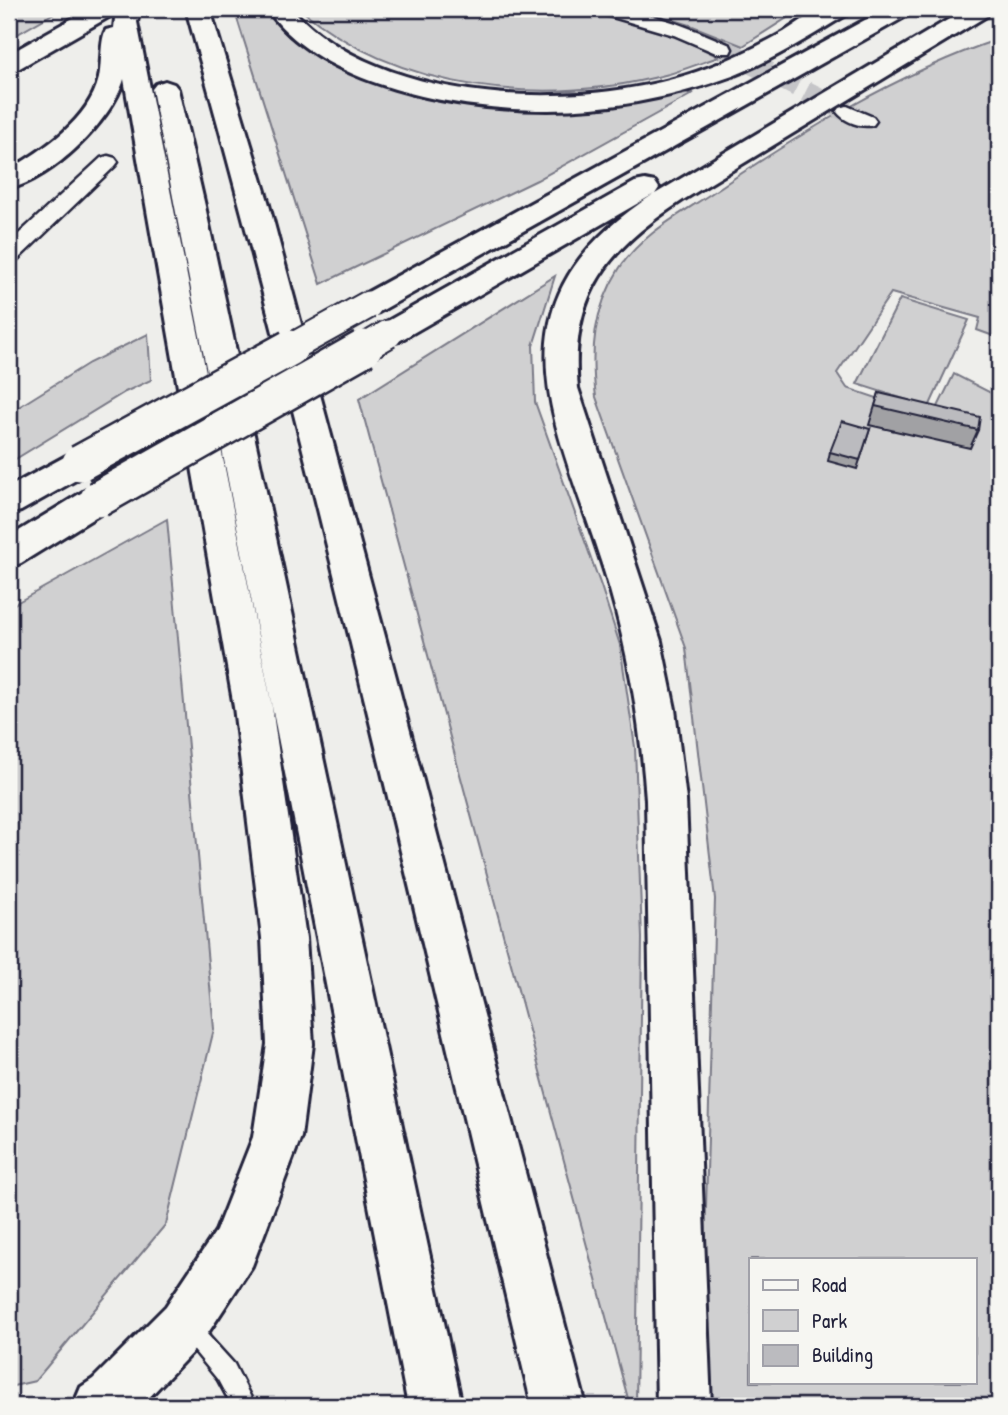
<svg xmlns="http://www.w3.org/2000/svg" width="1008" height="1415" viewBox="0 0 1008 1415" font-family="'Patrick Hand',sans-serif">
<rect width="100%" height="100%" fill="#eeeeeb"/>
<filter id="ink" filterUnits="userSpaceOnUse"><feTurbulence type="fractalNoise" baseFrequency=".0143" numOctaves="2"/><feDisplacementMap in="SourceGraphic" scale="14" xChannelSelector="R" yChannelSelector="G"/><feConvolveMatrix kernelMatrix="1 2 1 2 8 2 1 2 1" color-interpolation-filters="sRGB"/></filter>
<g filter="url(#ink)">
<path fill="#d0d0d1" stroke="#797986" stroke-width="2" fill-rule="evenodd" d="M9,9H61L9,39Z
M234,9H264L289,37L321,58L387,85L463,104L525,109H573L694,93L537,180L321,284Z
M300,9H583L675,35L719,57C703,62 686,69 669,74C546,107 400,93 300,9Z
M639,9H801L743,46L690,25Z
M999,39V338L977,330L980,318L891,293L837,373L847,388L933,417L954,374L999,397V1406H704L701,1377L715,899L686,648L596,397C590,350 593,311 619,269C640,236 677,216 709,195C798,135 897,73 999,39ZM751,1259H975V1382H751Z
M555,276L533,346L535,402L601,586L620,645L635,747L642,938L636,1406H630L359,399Z
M900,299L969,320L929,407L857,384Z
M148,334L151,380L125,392L9,463V413L89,363Z
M167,519L214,1029L166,1224L35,1381L9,1387V607Z"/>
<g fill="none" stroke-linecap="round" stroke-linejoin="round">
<path stroke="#c5c5c8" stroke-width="21" stroke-dasharray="21 10" stroke-linecap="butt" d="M723,49L847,112"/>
<g stroke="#22223b" stroke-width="5">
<path id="lane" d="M189,1318L196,1322L234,1364L255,1406H232L218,1380L182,1336L178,1329L182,1322Z"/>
</g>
<g stroke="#22223b" stroke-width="5">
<path id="street" d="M596,9C642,7 688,27 730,45L732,49L730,53H716L674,35L599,13Z
M847,106L873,117L876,121L873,125C861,128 845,122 837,112L840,108Z
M108,156L115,158L118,162L115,166L17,260L9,262V243L101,158Z"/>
</g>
<g stroke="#22223b" stroke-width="6">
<path id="secondary" d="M89,9H118L114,14L18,69L9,71V54Z"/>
</g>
<g stroke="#22223b" stroke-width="6">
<path id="highway" d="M116,9H140L137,22L272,707L306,938L313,1044L301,1137L252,1266L202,1342L141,1406H73L81,1387L93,1379L166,1306L216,1231L253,1137L267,1044L262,938L234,707L124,79C112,121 52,179 9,189V170C44,149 89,120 99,78C102,65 100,39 106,30L114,28Z
M186,9H210L268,201L397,681L586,1406H532C421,940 316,471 186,9Z
M267,9H292C382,108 589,113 707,68C734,58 759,46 784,32C796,25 812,11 825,9C834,7 844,9 852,9L848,14C807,38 766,65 721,80C667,99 606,110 548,110C459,110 321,87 267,9Z
M885,9H914L910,14L379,312L368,315L357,312L353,305L357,298Z
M966,9H994L990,14L683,200C609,248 569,294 578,388L661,641L675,709L686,800L711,1406H657L646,800C641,729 630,659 610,590C564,432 474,309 654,194L399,341L388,344L377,341L373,334L377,327L635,182L645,180L655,182L659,188L655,194Z
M165,81L174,84L178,89L205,206L462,1406H408L152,89L156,84Z
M80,451L92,455L97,463L92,471L21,511L9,514V487L68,455Z
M98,487L110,490L115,499L110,508L21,563L9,567V537L86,490Z"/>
</g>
<use href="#lane" fill="#f6f6f2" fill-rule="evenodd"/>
<use href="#street" fill="#f6f6f2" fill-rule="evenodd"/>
<use href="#secondary" fill="#f6f6f2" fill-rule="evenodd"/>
<use href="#highway" fill="#f6f6f2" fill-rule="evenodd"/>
<g stroke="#22223b" stroke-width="31" stroke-linecap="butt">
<path id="highway-bridge-far1" d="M287,350L368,305
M361,350L388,334"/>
</g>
<g stroke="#22223b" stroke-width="40" stroke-linecap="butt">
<path id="highway-bridge" d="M80,463L290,348
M98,499L364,348"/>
</g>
<use href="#highway-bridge-far1" stroke="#f6f6f2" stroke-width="27"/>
<use href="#highway-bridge" stroke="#f6f6f2" stroke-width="35"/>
</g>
<path fill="#a1a1a4" stroke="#22223b" stroke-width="2" d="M879,393L978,430L970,448L869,425Z
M870,429L857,469L828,461L830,452Z"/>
<path fill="#bbbbbf" stroke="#22223b" stroke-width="2" d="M879,393L980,417L978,430L875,406Z
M842,421L870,429L860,460L830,452Z"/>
</g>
<rect width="1008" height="1415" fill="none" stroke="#f6f6f2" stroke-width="35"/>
<rect x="18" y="18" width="973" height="1380" fill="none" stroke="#22223b" stroke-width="2.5" filter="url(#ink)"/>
<rect x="749" y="1258" width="228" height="126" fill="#f6f6f2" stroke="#a1a1a9" stroke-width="2"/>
<rect x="763" y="1280" width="35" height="10" fill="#f6f6f2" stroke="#a1a1a9" stroke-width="2"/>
<text x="812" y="1292" font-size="21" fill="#22223b">Road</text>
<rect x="763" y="1310" width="35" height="21" fill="#d0d0d1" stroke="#a1a1a9" stroke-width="2"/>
<text x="812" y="1328" font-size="21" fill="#22223b">Park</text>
<rect x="763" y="1345" width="35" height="21" fill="#bbbbbf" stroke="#a1a1a9" stroke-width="2"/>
<text x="812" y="1362" font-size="21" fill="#22223b">Building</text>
</svg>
